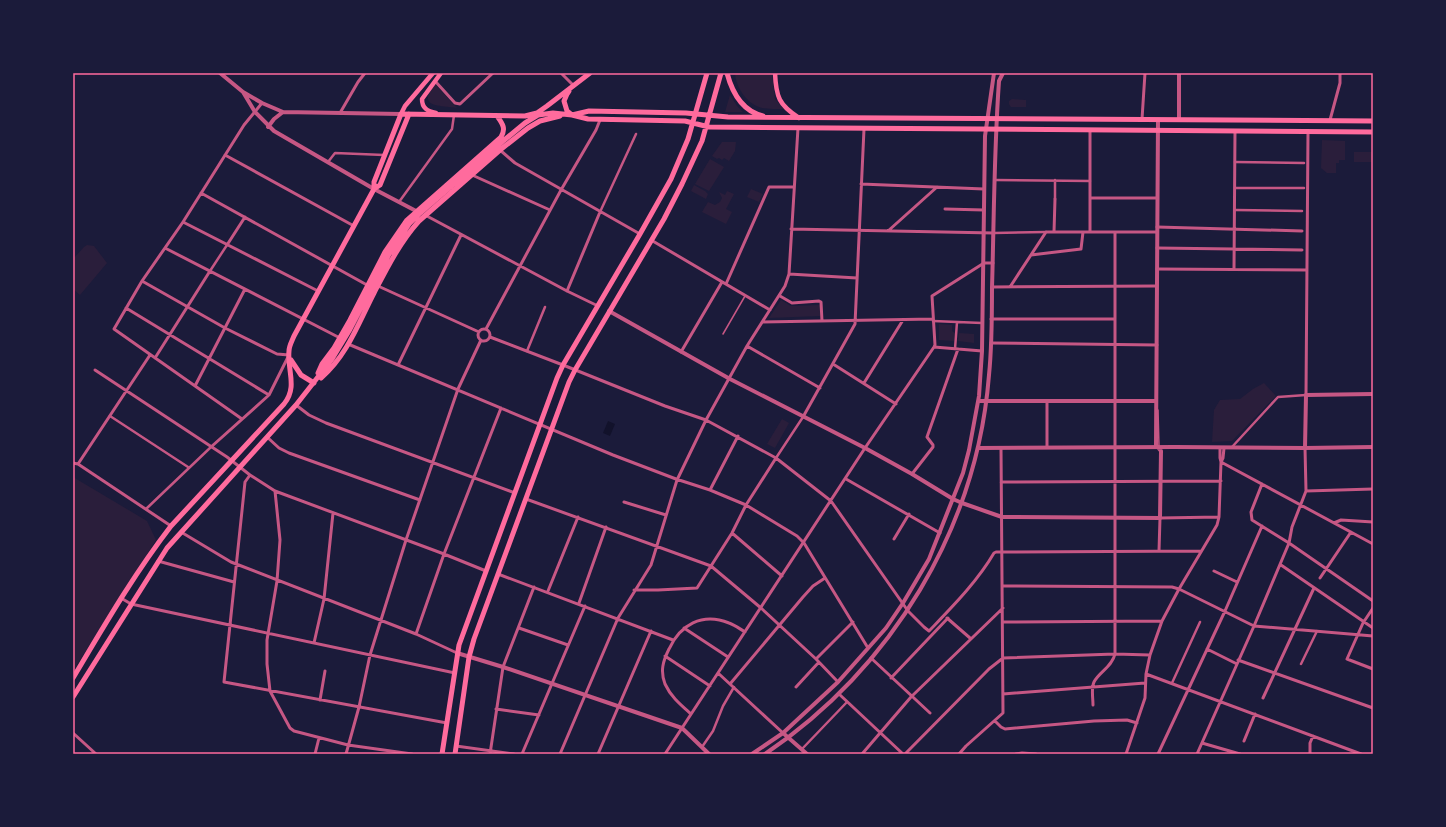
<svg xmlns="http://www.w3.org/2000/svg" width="1446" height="827" viewBox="0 0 1446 827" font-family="'IBM Plex Sans',sans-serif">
<rect width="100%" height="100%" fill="#1b1b3a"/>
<path fill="#2a1e3b" d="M735,73H772L775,99L784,109C777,109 769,109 762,108C747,104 736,88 735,73Z
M435,84L457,108C439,105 416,108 435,84Z
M730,95L737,106L743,112H725Z
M1012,99L1026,100V107H1011L1009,104V101Z
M1322,140L1345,141V160H1339V163H1336V173H1327L1321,168Z
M722,142H736L735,151L729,161L724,158L722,160L719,158L717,159L712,156Z
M1354,152H1372V162H1354Z
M710,159L724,167L709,191L695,184Z
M694,185L705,191L708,194L706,199L691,191Z
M751,189L763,194L759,202L747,197Z
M727,191L734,194L726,209L732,212L726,224L702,212L708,202L715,205L720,202L722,198L719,192L725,195Z
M87,245L94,246L107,263L80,295L73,289V259L84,247Z
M781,300L791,306L820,305V316L769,318Z
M939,324L952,325V331L955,333L954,341L939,340Z
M959,333L974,334V343L958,341Z
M1264,383L1276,396L1232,441L1212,442L1214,410L1220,400L1240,399L1253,389Z
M782,419L789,423L775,448L767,444Z
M73,477L147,521L156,540L73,671Z"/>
<path fill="#12122b" d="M608,421L615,424L610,436L603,433Z"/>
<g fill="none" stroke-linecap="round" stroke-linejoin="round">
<path stroke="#c65784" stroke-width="1.5" d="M723,334L745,296
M1158,410L1159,446"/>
<path stroke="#c65784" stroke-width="2.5" d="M328,162L335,153L384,155
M1235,162L1304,163
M995,180L1090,181
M1235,188H1304
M1055,199V180
M399,202L452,129L454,115
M1235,210L1302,211
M600,212L636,134
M994,233L1046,232
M210,271L227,245
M933,321L982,323
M955,349L957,322
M527,351L545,307
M110,416L188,467
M1232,447L1278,397L1306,395
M776,458L803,417
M146,509L211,447
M1301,664L1317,631
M1172,683L1200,622
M702,747L713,731L723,706L734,687
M802,749L847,702"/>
<path stroke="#c65784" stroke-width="3" d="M561,73L574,86
M435,81L455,103L460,104L493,73
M340,113L358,82L365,73
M1142,119L1145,73
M1330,120L1340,83V73
M500,150L515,163L640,234
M225,155L354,226
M472,175L550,210
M861,184L984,189
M201,193L367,285
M1090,198H1157
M945,209L984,210
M425,215L567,291L598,306
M183,222L318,291
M1157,227L1302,231
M791,229L994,233
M888,231L937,187
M1054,232L1055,199
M1090,232V130
M651,240L770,310
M227,245L245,217
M165,248L340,338
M1157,248L1302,250
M1031,255L1081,249L1083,232
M1157,269L1307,270
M1234,269L1235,131
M789,274L857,278
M142,281L225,328L277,354L289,355L269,395L211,447
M726,284L769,187H794
M378,286L479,332
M992,287L1157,286
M1010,287L1046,232H1157
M567,291L600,212
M780,296L792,303L819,301L821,302L822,321
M126,308L269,395
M991,319H1115
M762,322L933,319
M486,329L561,190L596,130L600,120
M478 335a6 6 0 1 1 12 0a6 6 0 1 1-12 0Z
M490,337L563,365L665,406L706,420L776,458L831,501L908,611L924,627L929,631C952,607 977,582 994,553L996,552L1201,551
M991,343L1157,345
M348,344L613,455L676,479L710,490L746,505L797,536L804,543L868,648
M747,346L820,388
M934,347L982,351
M681,352L722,282
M155,358L210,271
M833,364L896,404
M398,365L461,235
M95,370L227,457L250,475L275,491L444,554L486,571
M864,383L903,320
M195,386L245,289
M1306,395L1308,132
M1047,401V447
M296,405L309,415L326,423L515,493
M803,417L855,324L864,129
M242,419L114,329L142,281L183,222L244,125L262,103
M267,437L279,448L289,453L420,500
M1220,448V458L1221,462
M1221,462L1373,544
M73,463L78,464L171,526
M78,464L150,355
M912,474L933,447V445L927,437L958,349
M250,475L245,482L224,682L447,723
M846,479L940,533
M1001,482L1221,481
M1262,484L1251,512L1252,520L1289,543L1373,601
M710,490L738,436
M275,491L280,540L277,581L267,640V664L270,691L290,728L294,731L348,745L412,754
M1306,491L1373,489
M526,499L711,566L761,608L816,659L838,682
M624,502L666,515
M1334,523L1341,520L1373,522
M181,532L231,562L416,634L457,653
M732,533L782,576
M894,539L909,514
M1159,551L1160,518L1219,517
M158,561L234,582
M1281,565L1373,628
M1214,571L1237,582
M498,574L673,640
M1320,578L1351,532
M1002,586L1172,587L1179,589L1254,626L1373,636
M634,590H658L697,588L732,533L746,505L776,458
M548,591L578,517
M121,598L131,604L455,673
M579,603L606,527
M1373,608L1363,623L1347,659L1373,669
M947,618L970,638
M1003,622L1162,621
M519,628L568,645
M684,628L728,657
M416,634L444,554L501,408
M314,643L324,599L333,513
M1207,649L1237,664
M665,656L710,686
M871,658L930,713
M1003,658L1115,654L1150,655
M816,659L853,622
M1238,660L1373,708
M718,673L783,733
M1146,674L1361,754
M891,678L948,618
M730,684L803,597L813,586L825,578
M796,687L819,662
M839,694L903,754
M1003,694L1145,683
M1263,698L1314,588
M320,700L325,671
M1093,705C1093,698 1091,688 1094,682C1099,672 1112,667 1115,654V232
M496,709L539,715
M691,714C681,705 671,697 665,684C660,671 663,661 669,649C680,625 702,612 729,623C735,625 740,629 745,632
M995,721L1001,727L1005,729L1094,721L1127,720L1137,723
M73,733L96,754
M1244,741L1255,714
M1202,743L1240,754
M456,746L514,754
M315,754L319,738
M346,754L359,707L370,655L406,540L458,389L481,340
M490,754L503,667L534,587
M522,754L585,606
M560,754L618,618L651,565L677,480L706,420L747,346L785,286L789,274L798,128
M598,754L651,631
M665,754L865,448L934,347L935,345L932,296L984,263H993
M862,754L911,697L1003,608
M905,754L989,669L1003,658
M959,754L966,746L1003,713L1001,448
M1016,754L1022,753L1036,754
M1126,754L1145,698L1146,674L1150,655L1162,621L1179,589L1217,525L1219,517L1221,462L1223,458L1224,448
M1158,754L1225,611L1262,526
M1197,754L1254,626L1289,543L1292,527L1306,491L1305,448
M1310,754V743L1313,736"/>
<path stroke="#c65784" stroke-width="4" d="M220,73L243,92L262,103L283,112L401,114
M243,92L255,112L274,131L374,189L418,212
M1179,120V73
M268,127L274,119L283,112
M609,311L730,379L865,448L912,474L953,499L962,503L1002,517L1160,518L1161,451L1156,445L1158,120
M978,401H1156
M978,448L1175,447L1305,448L1373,447
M1305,448L1306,395L1373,394
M457,653L503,667L682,728L709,754
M783,733L807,754
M752,754L783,733L838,682L886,628L903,603L929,559L963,473L969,450L979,396L982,351L985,136L994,73
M765,754C892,668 977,528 989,375C992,346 992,317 992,288C994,219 994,150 999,81L1003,73"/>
<path stroke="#ff6b9d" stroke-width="4.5" d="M775,73C776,97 779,105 799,118
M436,113C427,111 422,108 422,99L441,73
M401,114L405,106L433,73"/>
<path stroke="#ff6b9d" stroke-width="5" d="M727,73C732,92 742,111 763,116
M569,91L567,94L564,101L567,111L572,115L588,119L685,121L709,127L1373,132
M374,189L380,185L409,114
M291,360L301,375L314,383
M318,373L322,364L334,348L350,320L385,252L407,220L501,137C506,129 503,124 497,116
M321,378C347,356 359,322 374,293C387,268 400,242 419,221L500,150L528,128L540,121L560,116
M73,678C104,626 134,574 171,526L284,404C298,387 287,370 289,351C289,346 292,341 294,336L374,189V182L401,114L525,116L537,113L547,106L590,73
M73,697L167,548L296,405L332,359L349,331L389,254L409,224L420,213L497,146L525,123L538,115L553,113L572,115L589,111L686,113L728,117L1373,121
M442,754L459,645L557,378L563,365L640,234L671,179L688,139L707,73
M455,754L469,657L474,639L569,382L575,370L664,219L682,184L702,141L721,73"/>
</g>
<rect width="1446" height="827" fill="none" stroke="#1b1b3a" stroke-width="148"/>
<rect x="74" y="74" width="1298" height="679" fill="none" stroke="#ff6b9d" stroke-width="1.5"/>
</svg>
